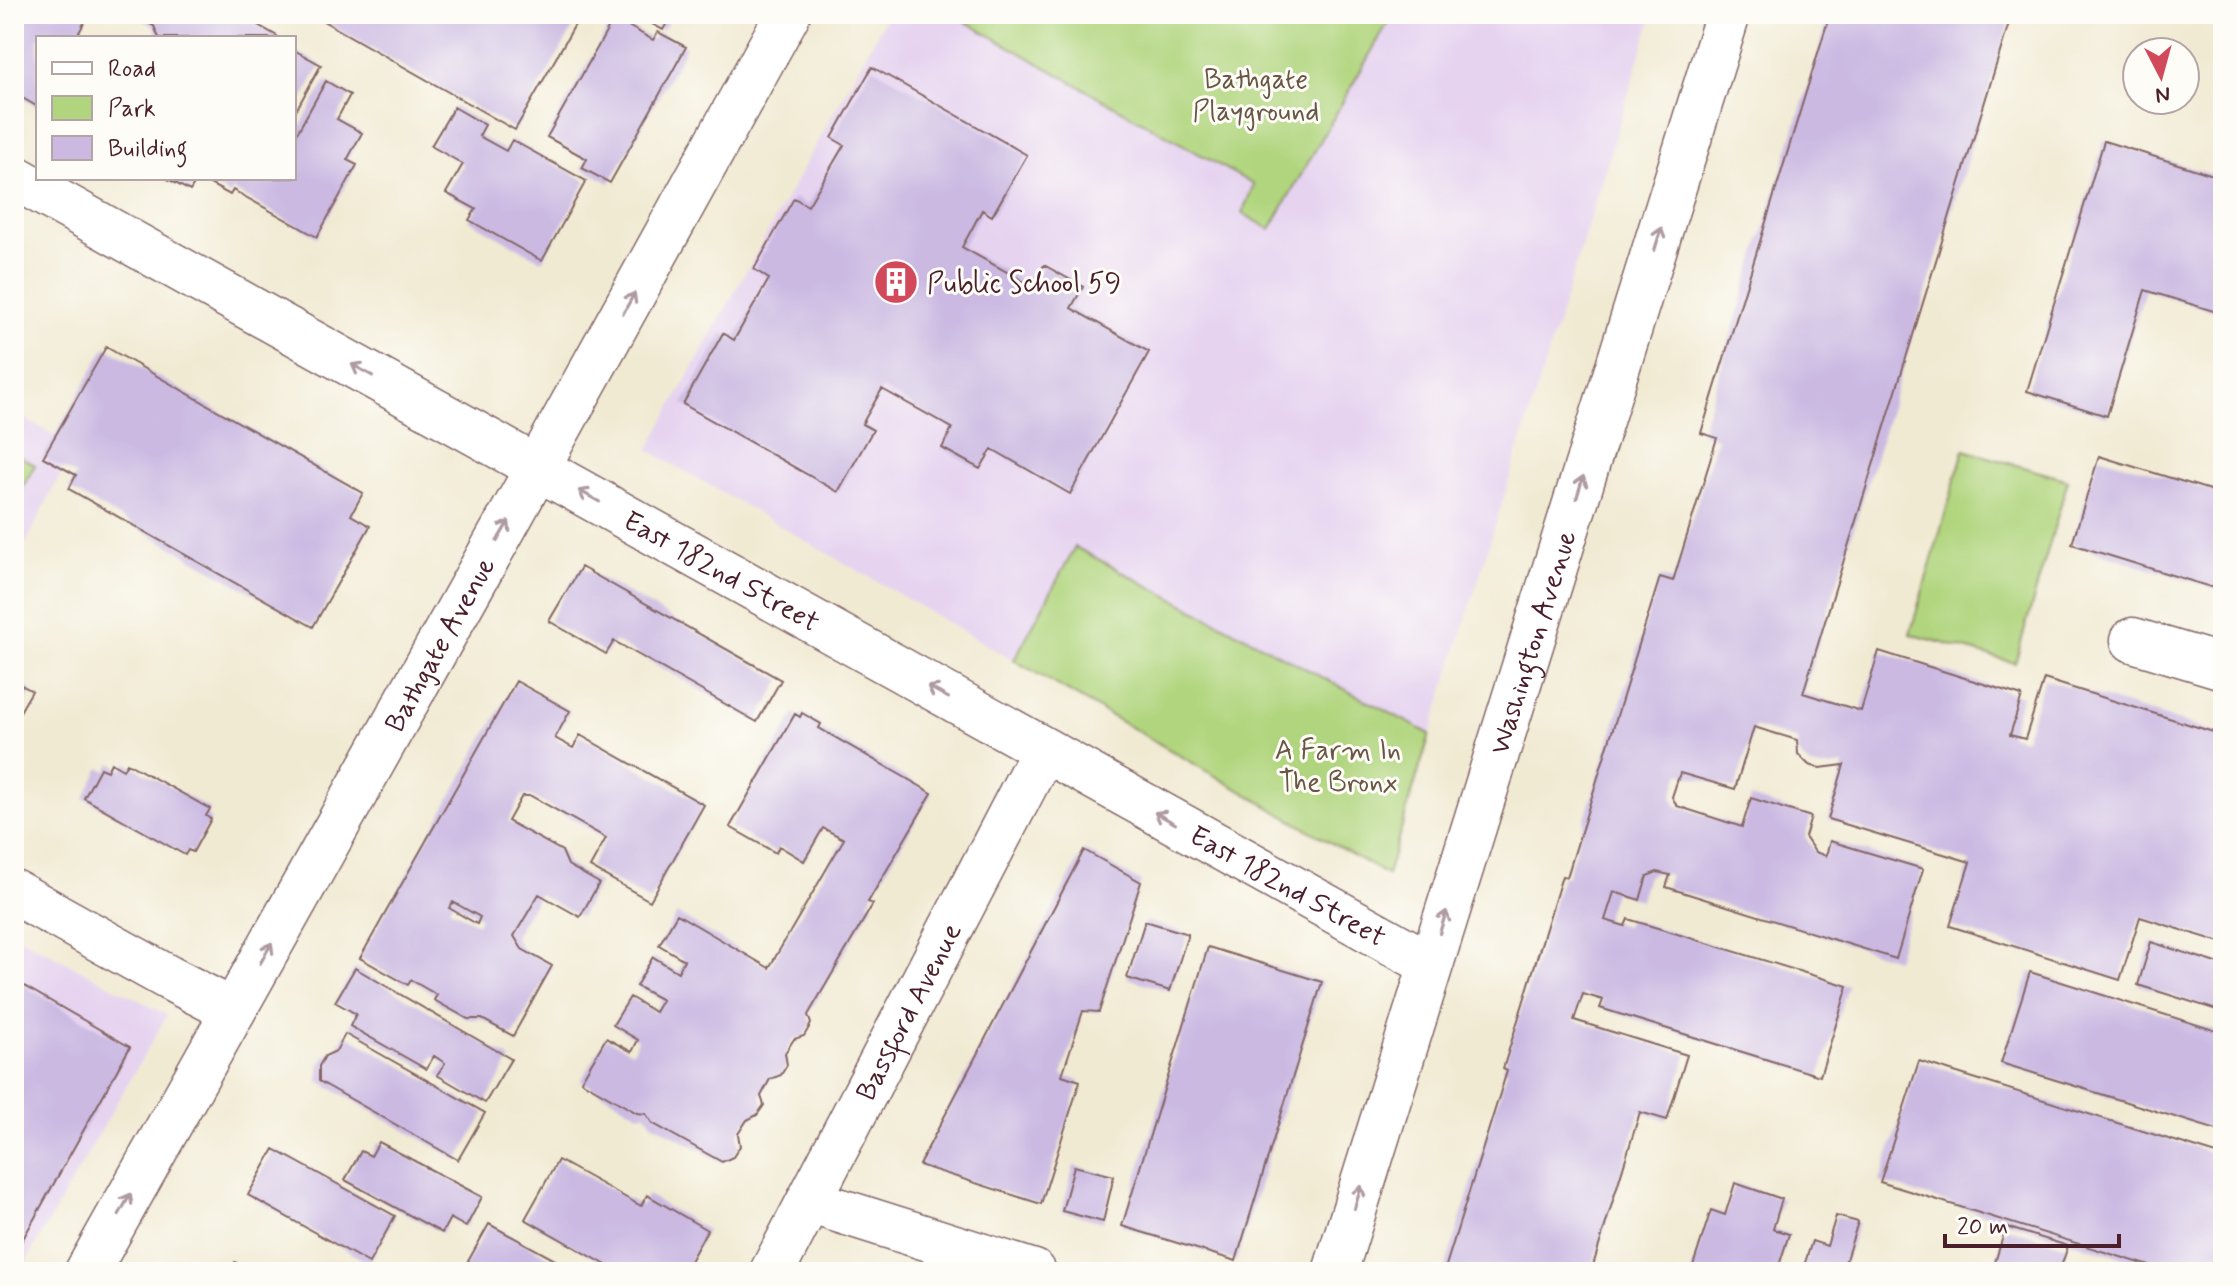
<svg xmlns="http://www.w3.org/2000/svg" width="2237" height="1286" viewBox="0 0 2237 1286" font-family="Mynerve,sans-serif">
<rect width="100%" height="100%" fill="#fdfcf7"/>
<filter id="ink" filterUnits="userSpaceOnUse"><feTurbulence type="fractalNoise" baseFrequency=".0125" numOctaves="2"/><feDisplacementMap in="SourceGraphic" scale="16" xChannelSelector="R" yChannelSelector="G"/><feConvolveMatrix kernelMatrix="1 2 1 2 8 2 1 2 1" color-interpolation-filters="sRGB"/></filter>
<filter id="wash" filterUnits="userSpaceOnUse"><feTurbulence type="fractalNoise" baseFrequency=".006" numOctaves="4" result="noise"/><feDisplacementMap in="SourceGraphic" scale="32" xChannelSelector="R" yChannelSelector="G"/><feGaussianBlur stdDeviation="1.8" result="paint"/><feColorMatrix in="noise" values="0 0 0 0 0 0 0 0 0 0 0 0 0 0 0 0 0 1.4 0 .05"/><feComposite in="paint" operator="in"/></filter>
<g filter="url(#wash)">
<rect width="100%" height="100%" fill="#f1ead3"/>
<path fill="#e6d3f0" d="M888,14H1653L1387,875L648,450Z
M14,413L74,446L14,568Z
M14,935L167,1015L20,1272H14Z"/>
<path fill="#b1d57e" stroke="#7e7a54" stroke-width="2" d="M952,14H1393L1270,229L1242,213L1254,185Z
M1964,450L2068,480L2015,663L1910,634Z
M14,453L35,465L14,503Z
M1075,547L1430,734L1387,875L1014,660Z"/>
<g id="blocks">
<path fill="#cbb9e2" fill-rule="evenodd" d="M14,14H89L76,38H38V107L14,93Z
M132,14H229L247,23L249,20L277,36L276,38H159L154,26Z
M311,14H581L515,130Z
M634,14H672L663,30Z
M1830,14H1979L2009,23L1803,693L1861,711L1879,651L2022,696L2010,735L2025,739L2044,679L2223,735V943L2140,917L2120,980L1950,926L1970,862L1828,819L1844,765L1820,768L1809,765L1798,754L1797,740L1754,727L1735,789L1680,773L1672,797L1677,806L1742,827L1751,798L1811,817L1805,837L1815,852L1826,856L1830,841L1923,869L1896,959L1666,887L1670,875L1657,872L1647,876L1640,900L1614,892L1605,920L1625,926L1628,919L1848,986L1820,1076L1600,1008L1603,1000L1583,994L1574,1020L1687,1055L1667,1120L1640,1112L1591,1272H1444L1507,1071L1503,1069L1562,876L1567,877L1660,577L1673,581L1717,438L1701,433Z
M614,18L653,40L658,32L686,47L610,183L582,168L587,159L547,137Z
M294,50L321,65L294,114Z
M872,67L1027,155L992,216L982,210L962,247L1032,286L1044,265L1083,287L1071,308L1149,352L1070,494L992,449L980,469L942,448L952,428L882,389L862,424L873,430L838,492L683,404L723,333L734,340L769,279L754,269L794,198L808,206L844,145L832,138Z
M326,81L350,95L337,119L362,133L347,160L357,165L317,237L233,190L230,195L199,178H294V131L297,133Z
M454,107L485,125L479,136L506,151L512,140L586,181L542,261L469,220L476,209L446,193L463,164L431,146Z
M2104,141L2223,178V314L2145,290L2107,416L2027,391Z
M166,178H198L190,191Z
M106,347L363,493L351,515L370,526L313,627L69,489L76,475L43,457Z
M2099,456L2223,494V591L2072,544Z
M581,567L781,680L757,722L614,641L606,654L549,621Z
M14,681L32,691L14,722Z
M516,681L570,711L555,738L573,748L580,735L704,805L650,901L590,867L606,838L531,796H522L508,821L562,851L568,865L599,883L580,917L539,894L514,936L522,949L552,966L513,1036L482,1019H468L434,1000L437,995L411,980L408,985L360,958ZM453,902L480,917L477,924L449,908Z
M802,713L821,724L819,728L932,793L868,902L873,904L808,1015L811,1024L804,1036L794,1039L785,1053L787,1065L781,1075L770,1079L761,1096L764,1105L757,1115L747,1120L738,1134L740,1146L733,1157L722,1162L652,1123L646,1114L637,1113L581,1081L606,1038L632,1052L638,1040L613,1025L630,997L655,1012L662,1000L636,986L653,957L678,972L684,960L659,945L677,914L769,968L844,839L823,828L804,861L779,846L776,853L730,827L795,714L800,717Z
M111,763L123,770L127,763L210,809L206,816L211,819L193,852L188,850L185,855L84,798L100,768L107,771Z
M1084,850L1141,882L1099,1012L1083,1011L1062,1075L1080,1081L1041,1204L919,1165Z
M1145,921L1188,934L1170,991L1127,978Z
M2151,942L2223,965V1012L2138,985Z
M1208,947L1322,982L1236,1261L1122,1226Z
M355,968L511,1059L485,1103L437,1075L445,1063L434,1056L426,1069L350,1026L356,1014L335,1002Z
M2030,972L2223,1033V1132L2001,1063Z
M14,980L130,1047L14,1255Z
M345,1034L485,1113L458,1160L319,1081V1066L325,1056L336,1051Z
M1919,1061L2223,1156V1272H2169L1880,1182Z
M379,1142L482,1197L466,1227L450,1218L442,1233L345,1180L361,1151L371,1156Z
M274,1149L395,1216L369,1263L248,1195Z
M558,1160L641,1206L647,1195L707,1230L684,1272H604L608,1266L525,1219Z
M1074,1166L1114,1176L1103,1222L1062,1211Z
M1735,1183L1782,1199L1773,1229L1789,1234L1777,1272H1691L1711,1210L1725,1215Z
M1836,1216L1858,1222L1842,1272H1802L1812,1241L1827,1246Z
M489,1224L577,1272H462Z
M2006,1227L2068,1246L2062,1264L2064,1272H1992Z
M235,1262L252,1272H229Z"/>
</g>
</g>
<g filter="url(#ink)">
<use href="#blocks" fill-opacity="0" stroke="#846666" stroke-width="2"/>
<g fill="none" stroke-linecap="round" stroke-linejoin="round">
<g stroke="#846666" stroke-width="47">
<g id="minor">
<path id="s1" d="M14,177L1430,964"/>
<path d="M2133,640L2223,667"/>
<path d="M14,892L169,978L233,1011"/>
<path d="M809,1201L1034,1272"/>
<path id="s2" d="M87,1272L508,521L788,14"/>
<path id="s3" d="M772,1272L1043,751"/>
<path id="s4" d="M1335,1272L1728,14"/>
</g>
</g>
<use href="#minor" stroke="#fff" stroke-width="44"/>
</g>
<defs><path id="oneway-shaft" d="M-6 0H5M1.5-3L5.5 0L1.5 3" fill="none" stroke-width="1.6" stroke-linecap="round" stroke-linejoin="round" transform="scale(2)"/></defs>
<g stroke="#ae9aa0">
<use href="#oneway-shaft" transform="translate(1658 239) rotate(-73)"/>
<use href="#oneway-shaft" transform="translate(629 303) rotate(-61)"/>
<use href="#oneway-shaft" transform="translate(362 370) rotate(-151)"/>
<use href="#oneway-shaft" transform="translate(1580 487) rotate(-73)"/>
<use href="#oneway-shaft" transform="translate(589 496) rotate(-151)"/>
<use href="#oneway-shaft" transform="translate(503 531) rotate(-60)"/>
<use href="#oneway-shaft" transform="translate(938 692) rotate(-151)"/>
<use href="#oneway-shaft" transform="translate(1165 818) rotate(-151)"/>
<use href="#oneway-shaft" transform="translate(1443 922) rotate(-73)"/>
<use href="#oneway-shaft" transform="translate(266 953) rotate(-61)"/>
<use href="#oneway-shaft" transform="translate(1358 1197) rotate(-73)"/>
<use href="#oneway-shaft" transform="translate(125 1204) rotate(-61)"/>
</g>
</g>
<defs>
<g id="building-disc" transform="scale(2.3)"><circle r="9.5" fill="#d1495b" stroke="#fdfcf7"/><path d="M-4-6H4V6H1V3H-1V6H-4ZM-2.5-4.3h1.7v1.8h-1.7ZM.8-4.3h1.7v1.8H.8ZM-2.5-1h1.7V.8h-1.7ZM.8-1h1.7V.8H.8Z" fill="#fff"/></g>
</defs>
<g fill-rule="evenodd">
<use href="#building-disc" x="896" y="282"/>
</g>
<g text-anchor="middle" stroke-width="6" stroke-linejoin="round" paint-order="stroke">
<g font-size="28" fill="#695644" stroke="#fdfcf7">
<text x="1256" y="88">Bathgate<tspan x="1256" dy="32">Playground</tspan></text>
<text x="1338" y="759">A Farm In<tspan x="1338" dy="32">The Bronx</tspan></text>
</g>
<g font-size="28" fill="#4a1f2b" stroke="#fdfcf7" text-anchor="start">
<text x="927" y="292">Public School 59</text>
</g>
<g font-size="28" fill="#4a1f2b" stroke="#fdfcf7">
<text dy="10" stroke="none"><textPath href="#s1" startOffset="810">East 182nd Street</textPath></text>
<text dy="10" stroke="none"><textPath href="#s4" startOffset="660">Washington Avenue</textPath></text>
<text dy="10" stroke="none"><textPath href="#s2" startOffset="720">Bathgate Avenue</textPath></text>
<text dy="10" stroke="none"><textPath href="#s1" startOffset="1458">East 182nd Street</textPath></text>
<text dy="10" stroke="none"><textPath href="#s3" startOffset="294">Bassford Avenue</textPath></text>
</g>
</g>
<rect width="2237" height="1286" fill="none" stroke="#fdfcf7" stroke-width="48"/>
<rect x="36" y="36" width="260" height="144" fill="#fdfcf7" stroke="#b5a4a5" stroke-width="2"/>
<rect x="52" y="62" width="40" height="12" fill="#ffffff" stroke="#b5a4a5" stroke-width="2"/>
<text x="108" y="76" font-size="24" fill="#4a1f2b">Road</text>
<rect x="52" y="96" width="40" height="24" fill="#b1d57e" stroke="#b5a4a5" stroke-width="2"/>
<text x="108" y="116" font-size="24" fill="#4a1f2b">Park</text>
<rect x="52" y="136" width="40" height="24" fill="#cbb9e2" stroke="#b5a4a5" stroke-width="2"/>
<text x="108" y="156" font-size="24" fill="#4a1f2b">Building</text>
<g transform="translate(2161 76) rotate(174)"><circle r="38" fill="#fdfcf7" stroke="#b5a4a5" stroke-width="2"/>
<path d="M0-6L14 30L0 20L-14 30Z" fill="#d1495b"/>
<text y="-12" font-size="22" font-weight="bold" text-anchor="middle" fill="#4a1f2b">N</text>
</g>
<path d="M1945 1234v12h174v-12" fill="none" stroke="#4a1f2b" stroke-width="4"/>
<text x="1957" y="1234" font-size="24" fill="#4a1f2b" stroke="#fdfcf7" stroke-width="6" paint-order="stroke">20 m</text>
</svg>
